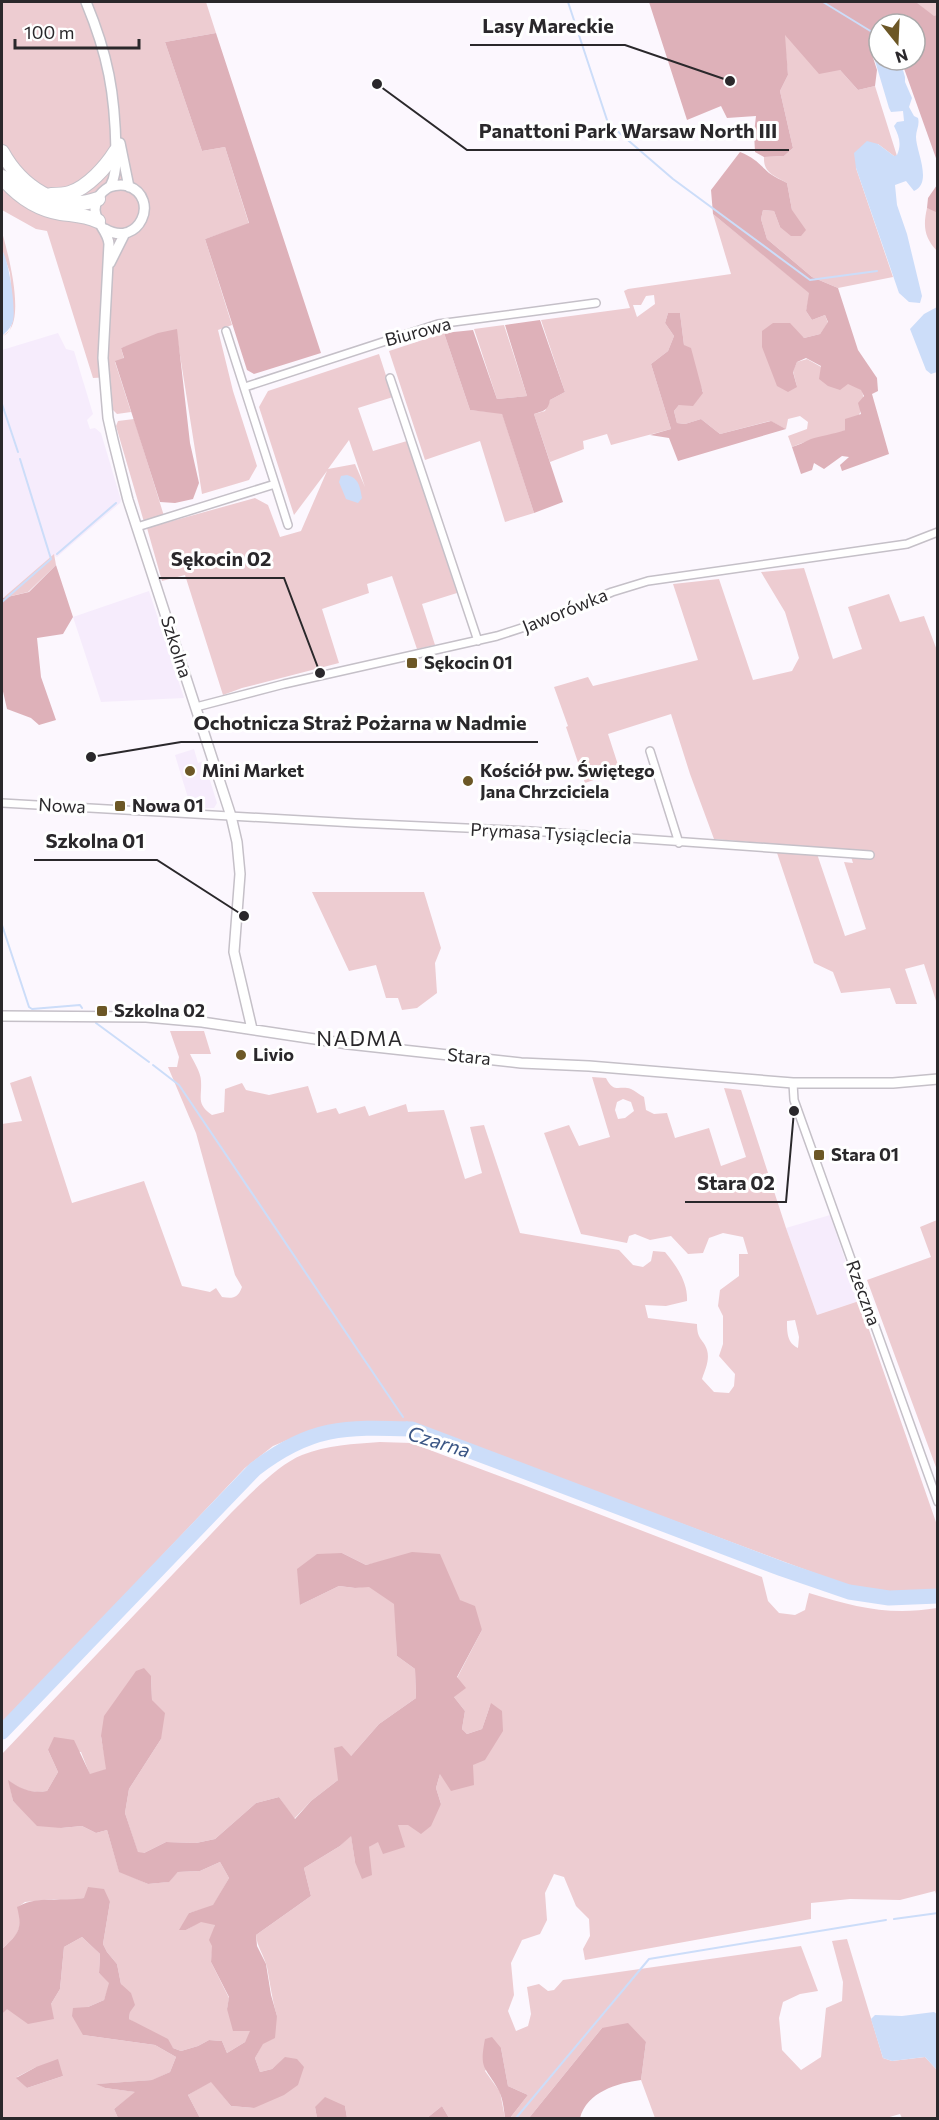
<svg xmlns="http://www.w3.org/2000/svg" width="939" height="2120" viewBox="0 0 939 2120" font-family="Commissioner,sans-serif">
<rect width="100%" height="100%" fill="#fcf7fe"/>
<path fill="#f6ecfc" d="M58,333L66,349L74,351L93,414L87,420L90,429L95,428L101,433L121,500L120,503L57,557L53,555L3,598L2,592V350Z
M149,591L184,698L101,702L73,617Z
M194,749L198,763L204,761L217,803L214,808H191L175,755Z
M830,1215L859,1301L817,1315L786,1228Z"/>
<path fill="#edccd1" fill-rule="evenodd" d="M2,2H206L216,33L165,42L202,151L225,147L249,224L205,239L232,325L218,330L233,391L257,466L249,480L202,494L176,330L121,348L124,359L115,362L131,412L117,414L113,410L110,377L93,378L47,231L36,229L2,210Z
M916,2H937V15L934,17Z
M784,34L840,70L858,90L875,86L897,156H894L878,144L856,168L893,277L838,288L812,277L767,239L761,219L763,210L774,211L780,227L792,210L787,183C775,176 763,173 764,157L784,156L793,148L780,91L788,75Z
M927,208L937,210V251C924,237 923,226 927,208Z
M713,214L810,293L806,311L812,320L825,315L828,323L820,334L804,338L773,323L797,387L793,371L797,362L807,359L862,390C866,405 859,421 845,430C836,436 824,436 814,439C807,441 799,444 792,447L788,436L807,429L808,422L800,416L788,419L786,429L770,421L720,434L701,419L685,424L677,423L674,411L679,405L703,392L684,345L680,313H668L665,323L674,336L668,351L651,364L671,429L611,445L607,434L583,441L584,449L550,462L534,414L545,411L550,400L565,392L541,320L630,308L624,291L628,289L731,274ZM654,295L655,304L637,317L633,305H641L646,296Z
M2,232C8,253 24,313 9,331C7,334 4,335 2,337L10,330L13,319L10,273L2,250Z
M504,325L527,396L497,399L474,329Z
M444,333L470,410L502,413L534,513L505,522L480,441L425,460L389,351Z
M379,354L393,397L358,408L373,451L407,441L457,593L422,604L435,645L417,649L392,576L367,584L369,593L322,609L339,663L242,688L223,695L185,575L162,581L147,528L255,498L268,505L280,537L301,531L327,471L294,515L259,407L268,391ZM349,440L365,487L355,464L328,469Z
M134,419L164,516L144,522L116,426L118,421Z
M54,554L56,565L28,592L3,598Z
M804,568L833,659L862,649L848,607L889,594L900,622L924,616L938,653L937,1004L924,964L905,969L917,1004H896L890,988L841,993L833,972L814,963L774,844L714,839L690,774L671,714L608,734L620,771L585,783L566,727L568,726L554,687L588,677L593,686L698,660L673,584L719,579L753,680L792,671L799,658L785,612L761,572ZM815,848L849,850L853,863L844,862L866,929L845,936Z
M312,892H424L441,948L435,963L437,993L417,1008L402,1010L398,998H386L376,965L349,971Z
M170,1031H204L211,1054H190C194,1062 201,1073 201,1081C202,1099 196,1103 212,1115L224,1112L225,1089L242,1083L246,1090L269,1095L308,1086L317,1113L336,1108L339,1114L365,1106L369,1116L406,1104L408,1112L444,1110L465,1179L482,1173L470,1127L484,1125L520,1233L619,1250L633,1265L643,1267L651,1261L653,1251L665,1252C677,1266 688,1283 687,1301L666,1306L645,1305L648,1318L697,1324C697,1341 704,1339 707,1350C710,1360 705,1370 702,1379L714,1392L729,1393L734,1386L735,1374L719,1356L723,1344V1316L718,1306L720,1290L739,1276V1254H748L743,1237L723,1233L709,1238L703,1253L688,1254L671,1236L650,1240L635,1234L629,1236L627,1243L581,1234L544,1133L569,1125L579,1146L610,1137L592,1077L606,1078C614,1094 619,1085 631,1089C635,1091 640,1095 644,1097L646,1110L654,1114L667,1113L675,1138L709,1128L721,1166L746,1157L724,1088L741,1090L786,1228L817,1315L859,1301L937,1525V1590L898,1593L852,1587L476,1447L402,1422L348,1423L309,1431L273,1446L245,1468L26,1699L2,1722V1124L22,1121L10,1083L31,1076L72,1203L144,1181L182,1286L210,1292L216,1288L222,1297C233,1299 238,1298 242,1287L235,1275L196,1133L168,1067H177L179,1057ZM623,1099L631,1102L634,1111L625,1118L618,1119L615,1110L617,1102ZM795,1320L799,1337L798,1348C787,1343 787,1332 787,1321Z
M937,1220H938L937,1470L867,1280L931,1257L920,1227Z
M380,1442L411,1443L521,1484L762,1577L768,1601L779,1613L795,1615L805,1610L809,1593C855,1607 889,1616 937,1608V1897L935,1891L900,1900L850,1899L811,1903V1919L585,1960L583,1949L590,1936L589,1919L576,1906L564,1877L554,1874L545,1893L547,1920L540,1934L522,1940L511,1963L514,1995L508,2011L516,2031L528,2026L531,2014L527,1987L539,1984L548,1991L554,1990L563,1980L801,1946L818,1991L800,1994L783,2002L779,2018L782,2050L801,2070L821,2057L826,2008L842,2001L843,1982L832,1941L847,1939L883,2058L892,2061L925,2057L937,2070V2118H902L900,2114L886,2118H655L641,2080L646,2042L602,2028L529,2118H510L528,2095L508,2086L501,2048L485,2071L500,2092L505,2118H449L442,2106L427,2118H347L345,2106L315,2107L317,2118H200L188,2095L211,2081L231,2106L254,2108L285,2058L272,2069L260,2072L255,2058L277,2016C272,1999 270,1983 267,1967C264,1955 257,1947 256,1935L311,1896L304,1868L340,1846L351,1835L355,1862L369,1847L398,1825H408L441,1804L436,1788L440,1774L473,1765L491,1703L482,1729L467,1734L462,1729L465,1711L454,1697L457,1678L482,1630L460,1600L389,1560L366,1565L342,1553L300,1605L339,1586L355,1588L369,1586L395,1604L397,1656L415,1669L416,1698L379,1724L351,1756L338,1780L311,1801L294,1819L279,1797L256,1803L215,1839L196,1843L166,1842L144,1853H138L125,1813L129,1789L161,1739L152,1700L151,1676L101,1737L107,1769L90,1775L81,1752L48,1750L58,1772L47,1791C31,1793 22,1791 9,1781L13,1801L25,1812L61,1828L82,1826L96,1833L107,1830L119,1871L148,1884L168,1882L178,1872L200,1871L220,1862L229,1878L213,1906L189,1913L186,1930L201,1921L215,1924L211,1962L229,1998L227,2009L251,2031L245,2042L227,2053L222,2041L209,2040L198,2046L181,2051L173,2048L129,2019L130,2012L121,1984L117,1964L107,1952L103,1944L110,1902L84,1898L67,1901L54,1899L25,1902L18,1907C23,1931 18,1934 2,1949V1754L231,1513C249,1495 279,1464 302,1455C327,1445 354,1444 380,1442Z
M82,1937L100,1954L99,1973L110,1983L104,2000L88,2007L83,2035L155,2045L176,2057L170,2072L153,2080L97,2084L105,2088L136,2092L114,2109L118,2118H2V2014L6,2009L51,2004L60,1989L64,1947ZM36,2067L63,2076L27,2088L17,2077Z"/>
<path fill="#deb1b9" d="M649,2H916L934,16L937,15V161L901,60H915V24H879V47L871,51L877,70L875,86L858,90L840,70L819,74L785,35L788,75L780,91L793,148L784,156L764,157L755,152L754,133L756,116L727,118L721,106L687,120Z
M216,33L321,353L254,374L247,370L205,239L249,223L225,147L202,151L165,42Z
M740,152C755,158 758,163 769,173C774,177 782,180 787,183L792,210L806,230L801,236H791L780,227L774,211L763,210L761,219L767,239L812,277L838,288L858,350L877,378L878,391L872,394L889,454L842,471L840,465L849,457L842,456L824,469L814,463L812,470L801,474L792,447C799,445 804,442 811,439C819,436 835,434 845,430V419L861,414L858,403L864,396L861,390L848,384L840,390L828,386L819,379L821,366L806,358L797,362L793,372L797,387L788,392L777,386L762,347V331L773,323H790L804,338L820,334L828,322L825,315L812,320L806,311L809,293L713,214L711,190Z
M937,185L938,210L936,212L927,208L928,198Z
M668,313H680L684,345L691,348L703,393L693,406L679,405L674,411L677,423L685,424L701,419L720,434L771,421L786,429L678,461L669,438L650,435L671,429L651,364L668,351L674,336L665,323Z
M540,320L565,392L550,400C548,411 543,411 534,414L563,502L534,513L502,414L470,410L444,333L473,330L497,399L527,396L505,325Z
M177,329L190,443L199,483L193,499L175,503L160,502L115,361L124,358L121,348L158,333Z
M56,565L73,617L63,634L37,638L41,677L56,720L39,725L31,718L7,709L2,687V592L3,598L29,592Z
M412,1552L440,1554L460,1600L475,1606L482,1630L457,1677L466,1688L454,1697L465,1711L462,1729L467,1734L482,1729L491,1703L502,1711L503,1731L485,1760L473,1765L474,1785L451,1791L440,1774L436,1788L441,1804L431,1826L421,1834L408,1825H398L405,1847L383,1854L378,1842L369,1847L372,1875L362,1879L355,1862L351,1836L340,1846L304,1868L311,1896L256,1935L257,1946L266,1964L271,1995L277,2016L275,2038L263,2044L255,2058L260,2072L272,2069L285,2057L297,2059L304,2067L298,2085L284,2095L254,2108L231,2106L211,2082L188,2095L200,2118H118L114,2109L135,2092L105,2088L96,2084L152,2080L170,2072L176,2057L155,2045L83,2035L72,2016L73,2008L88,2007L104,2000L109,1983L99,1973L100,1954L82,1937L64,1947L60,1989L51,2004L54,2019L28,2024L7,2009L2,2014V1949C18,1934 23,1930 17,1907C37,1895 62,1902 84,1898L88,1887L104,1889L110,1902L103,1944L107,1952L117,1964L121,1984L131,1993L135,2005L130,2012L129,2019L168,2039L173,2048L181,2051L198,2046L209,2040L222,2041L227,2053L245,2042L250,2031H233L227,2009L229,1997L211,1962L212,1946L209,1940L215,1925L201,1922L186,1930H179L189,1913L213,1905L229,1878L220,1862L200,1871L178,1872L169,1882L148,1884L119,1872L107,1830L96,1833L82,1826L61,1828L37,1826L13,1801L8,1780C22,1790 31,1793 47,1791L58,1772L48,1750L54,1737L74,1740L90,1774L106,1769L101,1736L104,1716L136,1671L144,1668L151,1676L152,1700L165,1713L161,1739L129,1789L125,1813L138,1852L144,1853L166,1842L196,1843L215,1839L256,1803L279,1797L295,1819L311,1801L338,1780L334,1748L342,1746L351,1756L379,1724L416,1698L415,1669L397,1656L394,1604L369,1587L355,1588L339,1586L300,1605L297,1569L317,1554L342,1553L366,1565Z
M628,2023L646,2042L641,2080C617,2083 587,2092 580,2118H529L602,2028Z
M492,2037L501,2048L508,2086L528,2095L510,2118H505C504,2110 503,2099 499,2091C485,2065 479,2071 485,2039Z
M58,2059L63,2076L27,2088L16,2078L36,2067Z
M325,2097L345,2106L347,2118H317L315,2107Z
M442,2106L449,2118H427Z"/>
<path fill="#ccddf9" d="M879,48V60H900L905,77V82L912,98L909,107L914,116L918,118C920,125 916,130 916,137C916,151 933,183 914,191L906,181L895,185L897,205L907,234L922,296L920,303L909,302L899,293L856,168L854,153L867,141L878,144L894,156L897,155C902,144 899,136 894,126L897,122L904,121L903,111L891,112L889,108L873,54L874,51Z
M2,250C9,261 16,308 13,321C11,328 7,331 2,336Z
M937,307V372L931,374L926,370L910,329L924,314Z
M347,475C359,478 360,487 362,498L358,503L346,499L339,482L341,476Z
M934,2012L937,2014V2070L925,2057L892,2061L883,2058L871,2019L875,2015L902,2016Z"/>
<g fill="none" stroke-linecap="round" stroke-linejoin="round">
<path stroke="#ccddf9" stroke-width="2" d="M568,2L608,123L673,179L810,280L877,271
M823,2L872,32L878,49
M2,404L18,452
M57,554L116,503
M2,602L51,559L20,459
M2,925L29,1007L32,1009L80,1005L82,1008
M96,1023L149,1062
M153,1065L179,1085L403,1417
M407,1422L412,1429
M894,1919L938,1913
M516,2118L649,1959L886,1920"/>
<path stroke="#ccddf9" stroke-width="15" d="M2,1732L255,1469C311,1426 344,1427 412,1429L782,1569L849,1592L889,1598L938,1596"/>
<g stroke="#c5c0c8" stroke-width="10">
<path id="minor" d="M390,378L478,641
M245,387L438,324L596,303
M275,484L288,525
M137,527L275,484L226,331
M196,707L284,684L497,636L534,624L612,592L648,581L907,544L938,532
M650,751L679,843
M2,803L355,823L530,831L870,855
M793,1083L794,1100L938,1502"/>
</g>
<g stroke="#c5c0c8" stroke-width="12">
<path id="tertiary" d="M86,2C108,55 115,93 116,151C116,164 116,176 110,187
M120,143L129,187
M105,229C139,249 161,198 128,186C122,184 115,185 109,187C101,192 95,200 95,210C96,224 108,231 109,244L103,358L108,418L113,440L128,500L231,816L237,842L240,874L234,952L252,1029
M110,263L125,233
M2,1016L146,1017L202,1022L348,1044L521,1063L589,1066L793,1083H893L938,1079"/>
</g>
<g stroke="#c5c0c8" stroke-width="16">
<path id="motorway" d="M2,152C20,185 59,214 98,199
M2,177C17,195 37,209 61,213C74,215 85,215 98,221
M51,195C57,195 64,195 70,193C88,187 106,167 116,151"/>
</g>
<use href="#minor" stroke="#fff" stroke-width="7"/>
<use href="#tertiary" stroke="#fff" stroke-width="9"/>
<use href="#motorway" stroke="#fff" stroke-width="14"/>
</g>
<g fill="#6c5726" stroke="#fff" stroke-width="2">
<rect x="406" y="657" width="12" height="12" rx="3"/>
<circle cx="190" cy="771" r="6"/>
<circle cx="468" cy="781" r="6"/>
<rect x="114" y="800" width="12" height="12" rx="3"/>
<rect x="96" y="1005" width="12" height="12" rx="3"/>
<circle cx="241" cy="1055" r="6"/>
<rect x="813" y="1149" width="12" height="12" rx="3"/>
</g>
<g text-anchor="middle" stroke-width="6" stroke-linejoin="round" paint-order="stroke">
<g font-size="18" fill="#2a282b" stroke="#fff">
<text transform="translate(418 332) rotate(-15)" y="6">Biurowa</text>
<text transform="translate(565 611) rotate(-22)" y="6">Jaworówka</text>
<text transform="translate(176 647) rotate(72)" y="6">Szkolna</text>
<text transform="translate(62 806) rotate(3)" y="6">Nowa</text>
<text transform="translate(551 834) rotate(3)" y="6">Prymasa Tysiąclecia</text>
<text transform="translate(469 1057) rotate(6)" y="6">Stara</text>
<text transform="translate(863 1293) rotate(70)" y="6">Rzeczna</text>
</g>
<g font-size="18" font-weight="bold" fill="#2a282b" stroke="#fff" text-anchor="start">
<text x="424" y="669">Sękocin 01</text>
<text x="202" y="777">Mini Market</text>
<text x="480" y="777">Kościół pw. Świętego<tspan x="480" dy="21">Jana Chrzciciela</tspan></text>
<text x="132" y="812">Nowa 01</text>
<text x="114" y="1017">Szkolna 02</text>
<text x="253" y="1061">Livio</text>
<text x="831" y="1161">Stara 01</text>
</g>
<g font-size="20" font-style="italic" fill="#3a5584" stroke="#fff">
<text transform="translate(439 1442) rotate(17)" y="7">Czarna</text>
</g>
<g font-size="21" letter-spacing="1.5" fill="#2a282b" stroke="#fff">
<text x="360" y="1046">NADMA</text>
</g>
</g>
<path fill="none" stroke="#2a282b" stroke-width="2" d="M730 81L625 45H470M377 84L467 150H789M320 673L284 578H159M91 757L181 742H538M244 916L157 860H34M794 1111L786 1202H685"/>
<g fill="#2a282b" stroke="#fff" stroke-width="2">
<circle cx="730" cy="81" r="6"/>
<circle cx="377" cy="84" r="6"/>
<circle cx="320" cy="673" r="6"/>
<circle cx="91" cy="757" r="6"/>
<circle cx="244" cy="916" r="6"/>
<circle cx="794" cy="1111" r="6"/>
</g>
<g font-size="20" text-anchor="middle" font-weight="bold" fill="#2a282b" stroke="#fff" stroke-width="6" stroke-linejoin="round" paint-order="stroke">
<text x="548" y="33">Lasy Mareckie</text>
<text x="628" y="138">Panattoni Park Warsaw North III</text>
<text x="221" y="566">Sękocin 02</text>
<text x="360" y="730">Ochotnicza Straż Pożarna w Nadmie</text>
<text x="95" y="848">Szkolna 01</text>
<text x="736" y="1190">Stara 02</text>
</g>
<rect width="939" height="2120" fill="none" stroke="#2a282b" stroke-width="6"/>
<g transform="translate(897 42) rotate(162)"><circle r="28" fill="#ffffff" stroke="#aaa9aa" stroke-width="1.5"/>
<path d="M0-4.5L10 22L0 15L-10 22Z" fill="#6c5726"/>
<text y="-9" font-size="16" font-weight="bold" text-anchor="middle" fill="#2a282b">N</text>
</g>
<path d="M15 39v9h124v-9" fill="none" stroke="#2a282b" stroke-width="3"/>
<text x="24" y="39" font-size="18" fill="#2a282b" stroke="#ffffff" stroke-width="4.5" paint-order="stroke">100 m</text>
</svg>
